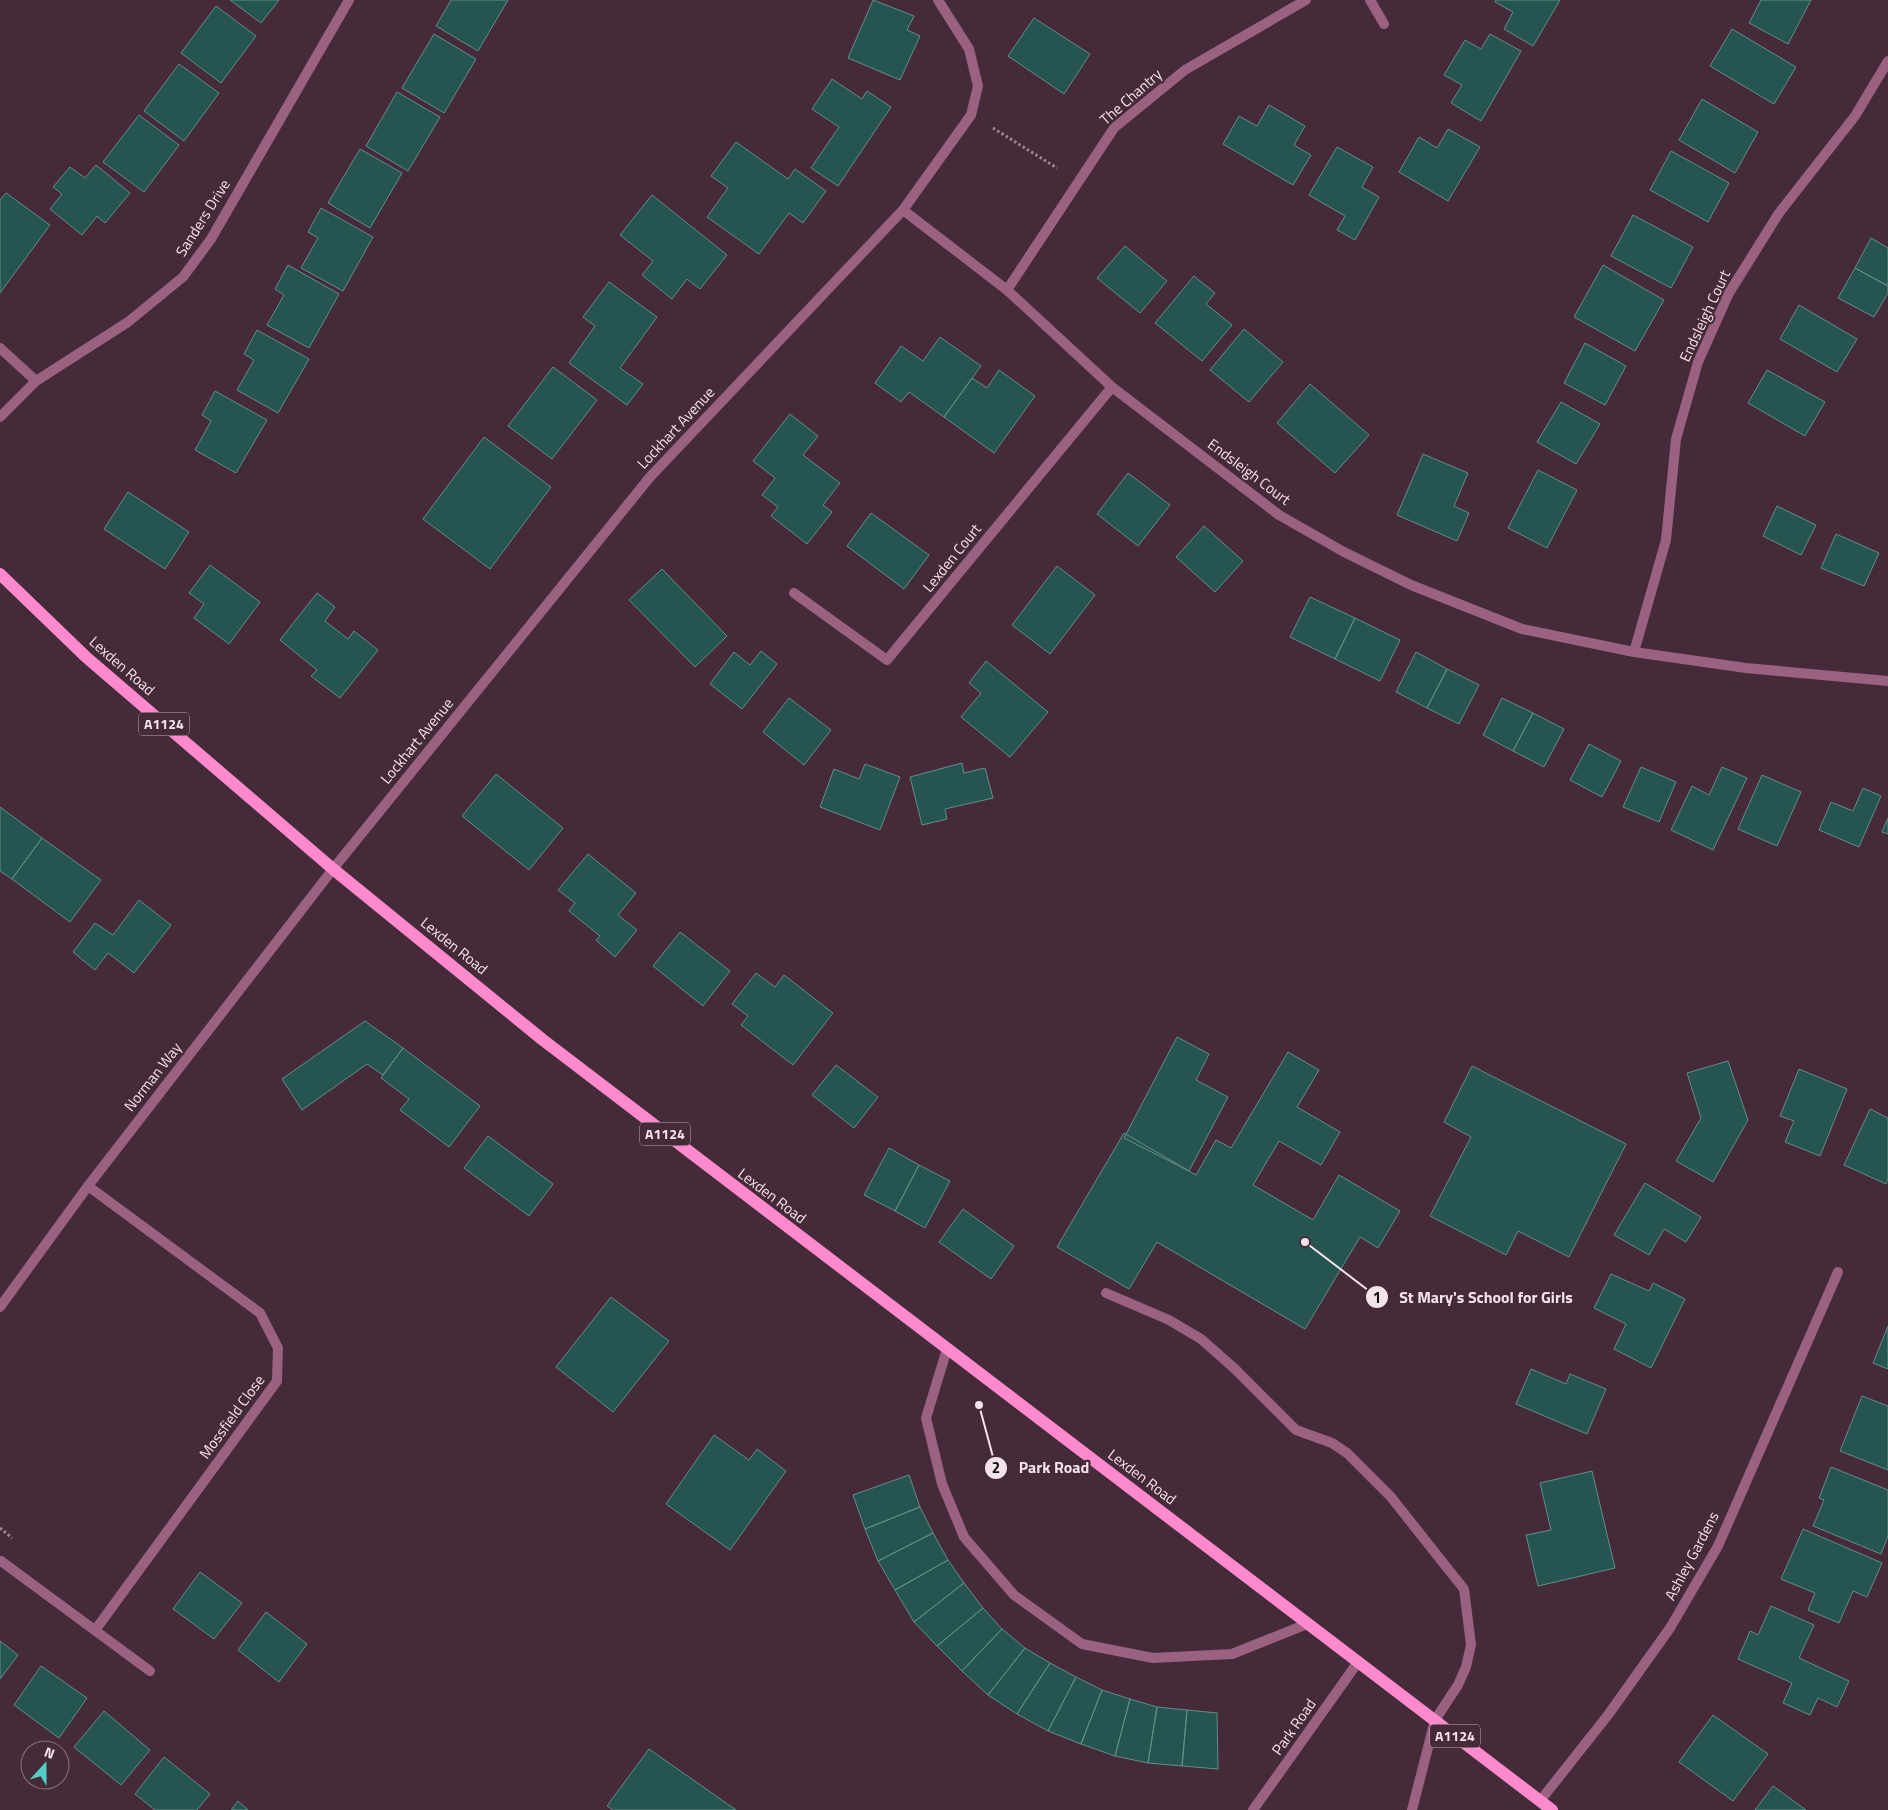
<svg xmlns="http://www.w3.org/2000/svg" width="1888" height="1810" viewBox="0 0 1888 1810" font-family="'Titillium Web',sans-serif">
<rect width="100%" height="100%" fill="#452a39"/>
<path fill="#265451" stroke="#648e8a" d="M230,0H279L261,23Z
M451,0H508L478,51L436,26Z
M873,0L914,16L907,30L920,36L900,80L848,58Z
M1496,0H1560L1533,46L1504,29L1513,12L1495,2Z
M1761,0H1811L1788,44L1749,23Z
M216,6L256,36L221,83L181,53Z
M1034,18L1090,54L1064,94L1008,56Z
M1732,29L1796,67L1774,104L1710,66Z
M434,34L476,59L444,113L402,88Z
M1490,34L1521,51L1481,121L1451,103L1462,85L1444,75L1465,40L1481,49Z
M179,64L219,93L184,141L144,111Z
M832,79L862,99L867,91L891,107L838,186L811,168L839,127L812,109Z
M397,92L440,117L408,171L366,146Z
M1702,99L1758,132L1735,173L1679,140Z
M1269,105L1305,126L1294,145L1311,155L1293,185L1223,144L1239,116L1257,126Z
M139,115L179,145L144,192L103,162Z
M1448,129L1480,147L1448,201L1399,172L1419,137L1437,148Z
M736,142L788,179L795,169L826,191L803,223L789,213L759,254L707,217L728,188L711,176Z
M1337,147L1373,167L1362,187L1379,197L1355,240L1337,230L1345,216L1309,195Z
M360,149L402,173L370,228L328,203Z
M1671,151L1729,183L1708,222L1650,190Z
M96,165L130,193L105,223L97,216L82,235L50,209L62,194L53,187L70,167L85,178Z
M6,193L50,225L0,293V200Z
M652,195L727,255L700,289L687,279L672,299L642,275L653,261L620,235Z
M321,208L373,237L343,291L301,268L318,238L308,232Z
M1633,215L1693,247L1671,288L1611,256Z
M1871,238L1888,248V286L1855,268Z
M1125,246L1167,281L1140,313L1097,278Z
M288,265L339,294L309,348L267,325L284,295L275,289Z
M1603,265L1664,300L1635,351L1574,317Z
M1855,268L1888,286V293L1874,317L1838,298Z
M1194,276L1215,293L1206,304L1232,325L1202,361L1155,323Z
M609,282L657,317L620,368L643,384L627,405L569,363L595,326L583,317Z
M1799,305L1857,339L1837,372L1780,339Z
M1244,329L1283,362L1249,402L1210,370Z
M257,330L309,359L278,413L237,390L254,360L244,354Z
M940,337L981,366L944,417L909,392L901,402L875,383L901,346L923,361Z
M1585,343L1626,366L1605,405L1564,383Z
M553,367L597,400L552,459L508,426Z
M999,370L1035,396L994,453L944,417L972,378L987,388Z
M1767,370L1825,402L1805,436L1748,403Z
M1310,384L1369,435L1335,473L1277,423Z
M215,391L267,420L236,473L195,450L211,421L202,415Z
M1561,402L1600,424L1576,464L1537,442Z
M790,414L818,436L803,455L840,483L823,505L832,512L807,544L771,516L778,507L762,495L775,478L753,461Z
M484,437L551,487L490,569L423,519Z
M1423,454L1468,473L1454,506L1469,513L1457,541L1397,515Z
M1538,470L1577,490L1547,548L1508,528Z
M1128,473L1170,505L1138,546L1097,514Z
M128,492L189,532L165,569L104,529Z
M1777,506L1816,525L1801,555L1763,536Z
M871,513L929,555L904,589L847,546Z
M1204,526L1243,561L1215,592L1176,557Z
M1836,534L1879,553L1864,586L1821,568Z
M210,565L260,602L229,644L194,618L204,604L189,593Z
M1057,566L1095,595L1050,654L1012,625Z
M662,569L727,636L695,667L629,600Z
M317,593L335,607L325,621L348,639L354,631L378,650L340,698L311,676L317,670L280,640Z
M1310,597L1355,618L1335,659L1290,637Z
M1355,618L1400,640L1380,681L1335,659Z
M761,651L777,664L742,709L710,684L734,652L750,665Z
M1416,652L1447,669L1427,708L1396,692Z
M986,661L1048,712L1010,757L961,717L981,693L969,683Z
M1447,669L1479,685L1459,724L1427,708Z
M789,698L831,730L804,765L763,732Z
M1502,698L1533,713L1513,751L1483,735Z
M1533,713L1564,729L1544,767L1513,751Z
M1589,744L1621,761L1602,797L1570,780Z
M962,763L964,773L985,768L993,798L945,809L947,819L922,825L910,777Z
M865,764L900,777L880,830L820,807L834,769L859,779Z
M1641,767L1676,782L1659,822L1623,807Z
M1722,767L1747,778L1713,850L1671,830L1692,786L1709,795Z
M496,774L563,828L529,870L462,816Z
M1762,775L1801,792L1777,846L1738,829Z
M1863,788L1881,796L1859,847L1819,830L1831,802L1853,811Z
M0,807L42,838L12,879L0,871Z
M1888,818V834L1882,832Z
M42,838L101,880L70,922L12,879Z
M588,854L636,893L618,915L637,930L615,957L596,940L600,936L569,911L575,903L558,890Z
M139,900L171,925L134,973L108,953L95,970L73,952L95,923L113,935Z
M680,932L730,971L703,1006L653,966Z
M756,973L775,987L784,975L833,1013L793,1065L741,1025L748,1016L732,1004Z
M365,1021L403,1048L383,1075L367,1064L302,1110L282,1079Z
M1177,1037L1209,1054L1196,1080L1228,1097L1189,1171L1124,1138Z
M403,1048L480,1106L449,1147L400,1110L409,1099L381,1078Z
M1288,1052L1319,1070L1297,1107L1340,1132L1321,1165L1279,1141L1253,1185L1313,1220L1339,1175L1400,1211L1378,1248L1360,1237L1305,1329L1157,1242L1129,1289L1057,1247L1124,1133L1196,1175L1216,1140L1231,1148Z
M1728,1061L1748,1120L1713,1182L1676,1161L1701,1118L1687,1073Z
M836,1065L878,1097L854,1128L812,1095Z
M1472,1066L1626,1144L1569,1257L1518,1231L1506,1255L1430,1216L1471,1137L1444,1122Z
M1799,1069L1847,1089L1820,1156L1785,1142L1794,1121L1780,1116Z
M1870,1109L1888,1118V1179L1886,1184L1844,1165Z
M488,1136L553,1184L529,1216L464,1168Z
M889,1148L919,1165L895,1211L864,1195Z
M919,1165L950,1181L925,1228L895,1211Z
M1645,1183L1701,1217L1686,1242L1664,1229L1649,1255L1614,1235Z
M963,1209L1014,1246L991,1279L939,1242Z
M1611,1274L1649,1291L1653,1283L1685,1299L1651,1368L1614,1349L1626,1324L1594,1308Z
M611,1297L669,1341L613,1412L556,1367Z
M1888,1326V1369L1873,1363Z
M1531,1369L1566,1384L1570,1374L1606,1389L1587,1434L1516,1404Z
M1862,1396L1888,1406V1470L1840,1451Z
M714,1435L749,1460L757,1449L786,1471L730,1550L666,1504Z
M1831,1467L1888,1490V1536L1881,1554L1813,1526L1824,1500L1819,1498Z
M1592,1471L1615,1568L1538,1586L1526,1535L1551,1530L1540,1483Z
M909,1475L920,1507L865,1529L853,1495Z
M920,1507L933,1533L878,1561L865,1529Z
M1803,1529L1882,1563L1867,1597L1853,1591L1839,1623L1808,1610L1815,1593L1781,1579Z
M933,1533L948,1560L895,1590L878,1561Z
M948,1560L964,1583L914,1622L895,1590Z
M200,1572L242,1603L214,1639L173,1609Z
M964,1583L983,1608L937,1646L914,1622Z
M1771,1606L1814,1625L1799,1658L1849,1681L1837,1707L1818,1698L1810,1715L1783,1703L1792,1683L1738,1659L1750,1631L1758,1635Z
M983,1608L1002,1629L962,1671L937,1646Z
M266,1612L307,1644L279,1682L238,1650Z
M1002,1629L1025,1648L988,1695L962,1671Z
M0,1641L18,1655L0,1679Z
M1025,1648L1050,1663L1017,1714L988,1695Z
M1050,1663L1076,1677L1048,1731L1017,1714Z
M41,1666L87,1698L59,1738L14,1705Z
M1076,1677L1102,1690L1081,1744L1048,1731Z
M1102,1690L1130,1699L1115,1756L1081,1744Z
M1130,1699L1157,1707L1148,1763L1115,1756Z
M1157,1707L1187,1710L1182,1766L1148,1763Z
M1187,1710L1217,1713L1218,1769L1182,1766Z
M104,1711L150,1750L121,1785L74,1747Z
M1713,1715L1768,1754L1733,1801L1679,1762Z
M649,1749L736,1810H613L607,1806Z
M164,1757L210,1794L197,1810H155L135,1794Z
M1773,1786L1806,1810H1755Z
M238,1801L248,1810H231Z"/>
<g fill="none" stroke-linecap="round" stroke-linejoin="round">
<path stroke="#9c8692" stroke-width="3" stroke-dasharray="2.5 2.5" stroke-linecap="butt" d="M993,128L1057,168
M0,1528L12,1538"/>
<path stroke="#9a6181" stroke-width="10" d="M1106,1293L1169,1320L1201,1339L1235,1369L1296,1430L1332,1443L1347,1453L1391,1497L1444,1564L1464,1589L1471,1645L1466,1667L1458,1685L1435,1720
M947,1349L926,1418L942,1484L964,1537L1014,1595L1082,1644L1153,1658L1232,1654L1307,1624"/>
<path stroke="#9a6181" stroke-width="10" d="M1370,0L1384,24
M903,210L1007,290L1112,387L1279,515L1344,552L1411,585L1522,629L1634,652L1746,668L1888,681
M1007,290L1114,128L1185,70L1306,0
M0,348L36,381
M0,417L36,381L128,322L183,277L211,239L349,0
M794,593L887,660L1112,387
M1634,652L1666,540L1676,439L1698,362L1729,293L1779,213L1855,116L1888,61
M88,1186L260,1313L278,1348L277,1381L96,1629
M0,1307L88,1186L333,869L650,477L903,210L971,115L978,86L969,49L938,0
M1,1561L150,1671
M1540,1801L1608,1715L1670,1628L1718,1546L1838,1272
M1253,1810L1358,1662
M1412,1810L1435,1720"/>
<path stroke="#fe8acd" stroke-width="12" d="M0,574L86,657L333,869L543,1040L1552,1810"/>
</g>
<g text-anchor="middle" stroke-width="4.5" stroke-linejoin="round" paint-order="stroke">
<g fill="#452a39" stroke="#c0acb6" stroke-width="1">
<rect x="139" y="712.5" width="50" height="23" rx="4"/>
<rect x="640" y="1122.5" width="50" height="23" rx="4"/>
<rect x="1430" y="1724.5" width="50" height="23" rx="4"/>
</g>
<g font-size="14" font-weight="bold" fill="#f5e3ec">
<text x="164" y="729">A1124</text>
<text x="665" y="1139">A1124</text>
<text x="1455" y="1741">A1124</text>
</g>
<g font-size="15" fill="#f5e3ec" stroke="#452a39">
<text transform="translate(1131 97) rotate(-41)" y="5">The Chantry</text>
<text transform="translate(203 218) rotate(-58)" y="5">Sanders Drive</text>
<text transform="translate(1705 316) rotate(-65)" y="5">Endsleigh Court</text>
<text transform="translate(676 428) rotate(-47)" y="5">Lockhart Avenue</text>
<text transform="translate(1249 472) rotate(37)" y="5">Endsleigh Court</text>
<text transform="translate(952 558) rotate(-51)" y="5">Lexden Court</text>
<text transform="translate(122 666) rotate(41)" y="5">Lexden Road</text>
<text transform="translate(417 741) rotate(-51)" y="5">Lockhart Avenue</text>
<text transform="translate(454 946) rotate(39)" y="5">Lexden Road</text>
<text transform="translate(153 1077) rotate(-52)" y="5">Norman Way</text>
<text transform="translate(772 1196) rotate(37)" y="5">Lexden Road</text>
<text transform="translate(232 1417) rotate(-54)" y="5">Mossfield Close</text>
<text transform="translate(1142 1477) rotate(37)" y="5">Lexden Road</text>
<text transform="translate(1692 1556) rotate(-62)" y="5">Ashley Gardens</text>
<text transform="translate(1294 1727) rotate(-55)" y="5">Park Road</text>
</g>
</g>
<path fill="none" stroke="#f5e3ec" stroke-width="2" d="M1305 1242L1377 1297M979 1405L996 1468"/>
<g fill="#f5e3ec" stroke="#452a39" stroke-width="2">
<circle cx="1305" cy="1242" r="5"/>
<circle cx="979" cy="1405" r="5"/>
<circle cx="1377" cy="1297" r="12"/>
<circle cx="996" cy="1468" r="12"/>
</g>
<g font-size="15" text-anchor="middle" font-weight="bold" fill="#111">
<text x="1377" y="1303">1</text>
<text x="996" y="1473">2</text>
</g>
<g font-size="16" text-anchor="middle" font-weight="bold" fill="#f5e3ec" stroke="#452a39" stroke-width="4.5" stroke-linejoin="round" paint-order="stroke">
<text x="1486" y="1303">St Mary's School for Girls</text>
<text x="1054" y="1473">Park Road</text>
</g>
<g transform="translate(45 1765) rotate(21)"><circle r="24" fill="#452a39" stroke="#8b7481"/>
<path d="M0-4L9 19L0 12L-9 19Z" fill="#55cec5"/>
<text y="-8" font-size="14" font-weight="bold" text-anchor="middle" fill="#f5e3ec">N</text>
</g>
</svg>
